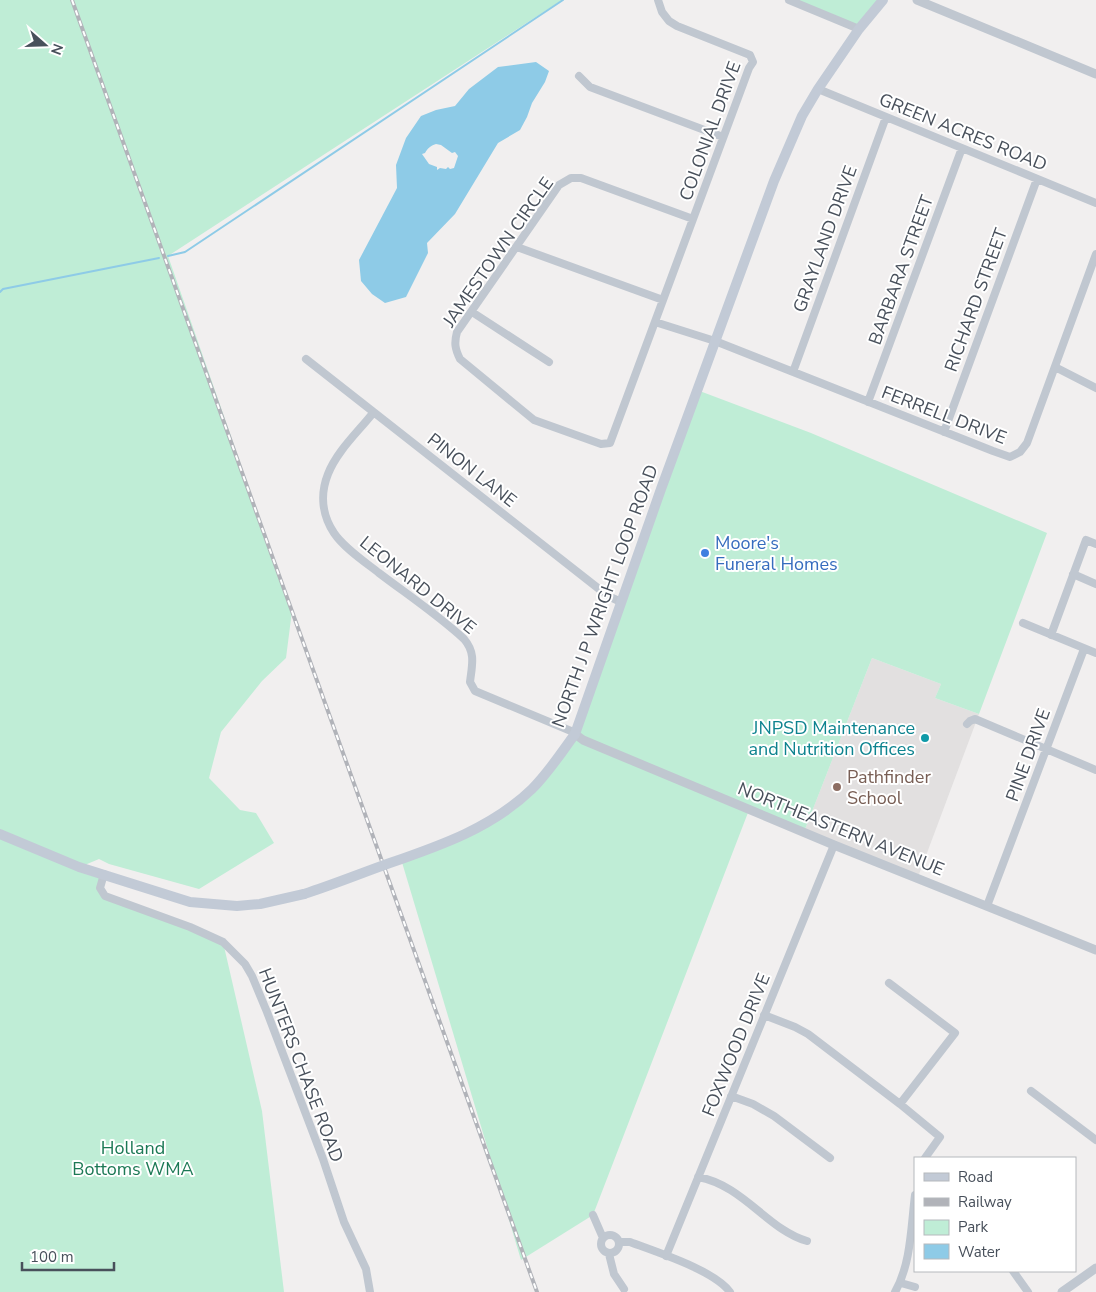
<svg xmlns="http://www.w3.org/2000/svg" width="1096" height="1292" viewBox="0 0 1096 1292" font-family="'Nunito Sans',sans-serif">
<rect width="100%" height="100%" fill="#f1efef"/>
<path fill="#e2e0e0" d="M872,658L941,684L935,698L979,714L918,877L804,832Z"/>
<path fill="#bfedd6" d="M0,0H562L168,256L292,611L286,658L262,681L221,732L209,778L240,810L256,813L274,843L199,889L109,864L99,859L80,867L102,876L105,896L223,942L262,1111L284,1292H0Z
M789,0H883L859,29Z
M697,390L811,433L1047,533L979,714L935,698L941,684L872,658L804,832L749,810L593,1215L521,1260L401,859L508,810L566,746Z"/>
<path fill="#8ecbe7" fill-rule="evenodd" d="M536,62L549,71L545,82L532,103L527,117L520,130L498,143L455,214L427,243L428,253L406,297L385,303L372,294L361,281L359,260L397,188L396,165L406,138L421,116L436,110L455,106L469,89L498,67ZM436,144L441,145L452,153L455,152L458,156L454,168L450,169L448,167L446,169L440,168L437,170V167L429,164L422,154L425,153C428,148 430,146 436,144Z"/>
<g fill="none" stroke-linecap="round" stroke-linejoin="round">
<path stroke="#8ecbe7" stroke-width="2" d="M168,256L185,252L563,0
M0,292L3,289L159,258"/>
<path stroke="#c0c7d0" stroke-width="8" d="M658,0L662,12L669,21L677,26L750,55L753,62L749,68L610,443L601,444L534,420L460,359C455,349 454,343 457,332L559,185L571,178H581L693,219
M789,0L859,29
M579,76L590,87L723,137
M818,89L1096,203
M517,247L663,300
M472,312L549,362
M655,322L715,341L993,451L1010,457L1020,452L1027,443L1096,254
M306,359L608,596L621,602
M1055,367L1096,388
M793,372L886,117
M868,402L962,148
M373,413C358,432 337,451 328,474C320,494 322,515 334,533C344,548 365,562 379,573C408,595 438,615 464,639C476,653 472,665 470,682L475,691L571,731L575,734
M944,432L1037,179
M1073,574L1096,584
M1023,623L1096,653
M1051,635L1086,540L1096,544
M967,724L970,721L975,719L1096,770
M104,874L100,888L105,896L190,927L223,942L245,964L252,976L267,1012L323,1159L344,1222L366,1269L370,1292
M987,906L1084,649
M889,983L955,1033L900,1104
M764,1015L795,1027L808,1034L900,1104L940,1137L925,1158
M1031,1091L1096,1140
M731,1096L753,1104L774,1116L830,1158
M698,1177C743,1185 768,1230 807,1241
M593,1215L603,1238
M601 1244a9 9 0 1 1 18 0a9 9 0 1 1-18 0Z
M619,1242H630C656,1252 714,1270 730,1292
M609,1254L614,1274L624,1289
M666,1256L834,845
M1013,1271L1028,1292
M901,1283L915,1287
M895,1292C911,1264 911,1227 915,1195"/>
<path stroke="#c0c7d0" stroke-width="9" d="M917,0L1096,74
M575,734L583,740L834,845L1096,950
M1062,1292L1096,1268"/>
<path stroke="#c2cad6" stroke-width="10" d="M575,734L661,489L774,181L802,116L818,89L859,29L883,0
M0,834L79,867L190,902L237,906L260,904L304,894"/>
<g stroke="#b1b3b9" stroke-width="4">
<path id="rail" d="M72,0L537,1292"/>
</g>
<use href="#rail" stroke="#fff" stroke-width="2" stroke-dasharray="5.5" stroke-linecap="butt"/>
<path stroke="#c2cad6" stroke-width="10" d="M304,894C332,885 359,874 387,864C439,846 492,828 532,789C549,772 561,753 575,734"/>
</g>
<circle fill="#3f7fe0" stroke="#fff" stroke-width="2" cx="705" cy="553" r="5"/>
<circle fill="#0f9aa8" stroke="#fff" stroke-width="2" cx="925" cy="738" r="5"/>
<circle fill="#8d6e63" stroke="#fff" stroke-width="2" cx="837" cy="787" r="5"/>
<g text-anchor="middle" stroke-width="4" stroke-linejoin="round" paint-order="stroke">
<g font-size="18" fill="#48505b" stroke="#fff">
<text transform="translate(710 131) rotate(-70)" y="6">COLONIAL DRIVE</text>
<text transform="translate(963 132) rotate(22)" y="6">GREEN ACRES ROAD</text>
<text transform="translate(825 239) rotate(-70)" y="6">GRAYLAND DRIVE</text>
<text transform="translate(498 252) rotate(-55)" y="6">JAMESTOWN CIRCLE</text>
<text transform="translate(901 270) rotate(-70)" y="6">BARBARA STREET</text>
<text transform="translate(976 300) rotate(-70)" y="6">RICHARD STREET</text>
<text transform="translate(944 415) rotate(21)" y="6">FERRELL DRIVE</text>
<text transform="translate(472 470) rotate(38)" y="6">PINON LANE</text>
<text transform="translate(418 585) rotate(39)" y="6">LEONARD DRIVE</text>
<text transform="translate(605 596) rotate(-70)" y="6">NORTH J P WRIGHT LOOP ROAD</text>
<text transform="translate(1028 755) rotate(-70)" y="6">PINE DRIVE</text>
<text transform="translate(841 829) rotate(22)" y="6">NORTHEASTERN AVENUE</text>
<text transform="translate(736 1045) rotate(-68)" y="6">FOXWOOD DRIVE</text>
<text transform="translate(301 1065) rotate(69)" y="6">HUNTERS CHASE ROAD</text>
</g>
<g font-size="18" fill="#366cbe" stroke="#fff" text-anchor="start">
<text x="715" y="549">Moore's<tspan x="715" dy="21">Funeral Homes</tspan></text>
</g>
<g font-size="18" fill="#0d838f" stroke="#fff" text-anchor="end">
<text x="915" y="734">JNPSD Maintenance<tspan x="915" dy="21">and Nutrition Offices</tspan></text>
</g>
<g font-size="18" fill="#785e54" stroke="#fff" text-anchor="start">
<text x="847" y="783">Pathfinder<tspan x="847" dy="21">School</tspan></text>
</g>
<g font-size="18" fill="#1c7955" stroke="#fff">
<text x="133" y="1154">Holland<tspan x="133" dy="21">Bottoms WMA</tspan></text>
</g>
</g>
<rect x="914" y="1157" width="162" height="115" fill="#ffffff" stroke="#b6b9bd"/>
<rect x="924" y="1173" width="25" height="8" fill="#c2cad6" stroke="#b6b9bd"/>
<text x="958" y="1182" font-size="15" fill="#48505b">Road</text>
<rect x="924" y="1198" width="25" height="8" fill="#b1b3b9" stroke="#b6b9bd"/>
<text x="958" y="1207" font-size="15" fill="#48505b">Railway</text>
<rect x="924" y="1220" width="25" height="15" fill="#bfedd6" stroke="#b6b9bd"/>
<text x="958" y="1232" font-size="15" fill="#48505b">Park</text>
<rect x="924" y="1244" width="25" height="15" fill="#8ecbe7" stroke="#b6b9bd"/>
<text x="958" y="1257" font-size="15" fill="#48505b">Water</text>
<g transform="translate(45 45) rotate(110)" stroke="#ffffff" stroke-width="4" paint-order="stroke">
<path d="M0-4L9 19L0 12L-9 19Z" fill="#48505b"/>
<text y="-8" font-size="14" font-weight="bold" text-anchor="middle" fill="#48505b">N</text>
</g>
<path d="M22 1262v8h92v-8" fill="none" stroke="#48505b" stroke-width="2.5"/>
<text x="30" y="1262" font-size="15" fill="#48505b" stroke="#ffffff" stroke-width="4" paint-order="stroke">100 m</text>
</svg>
